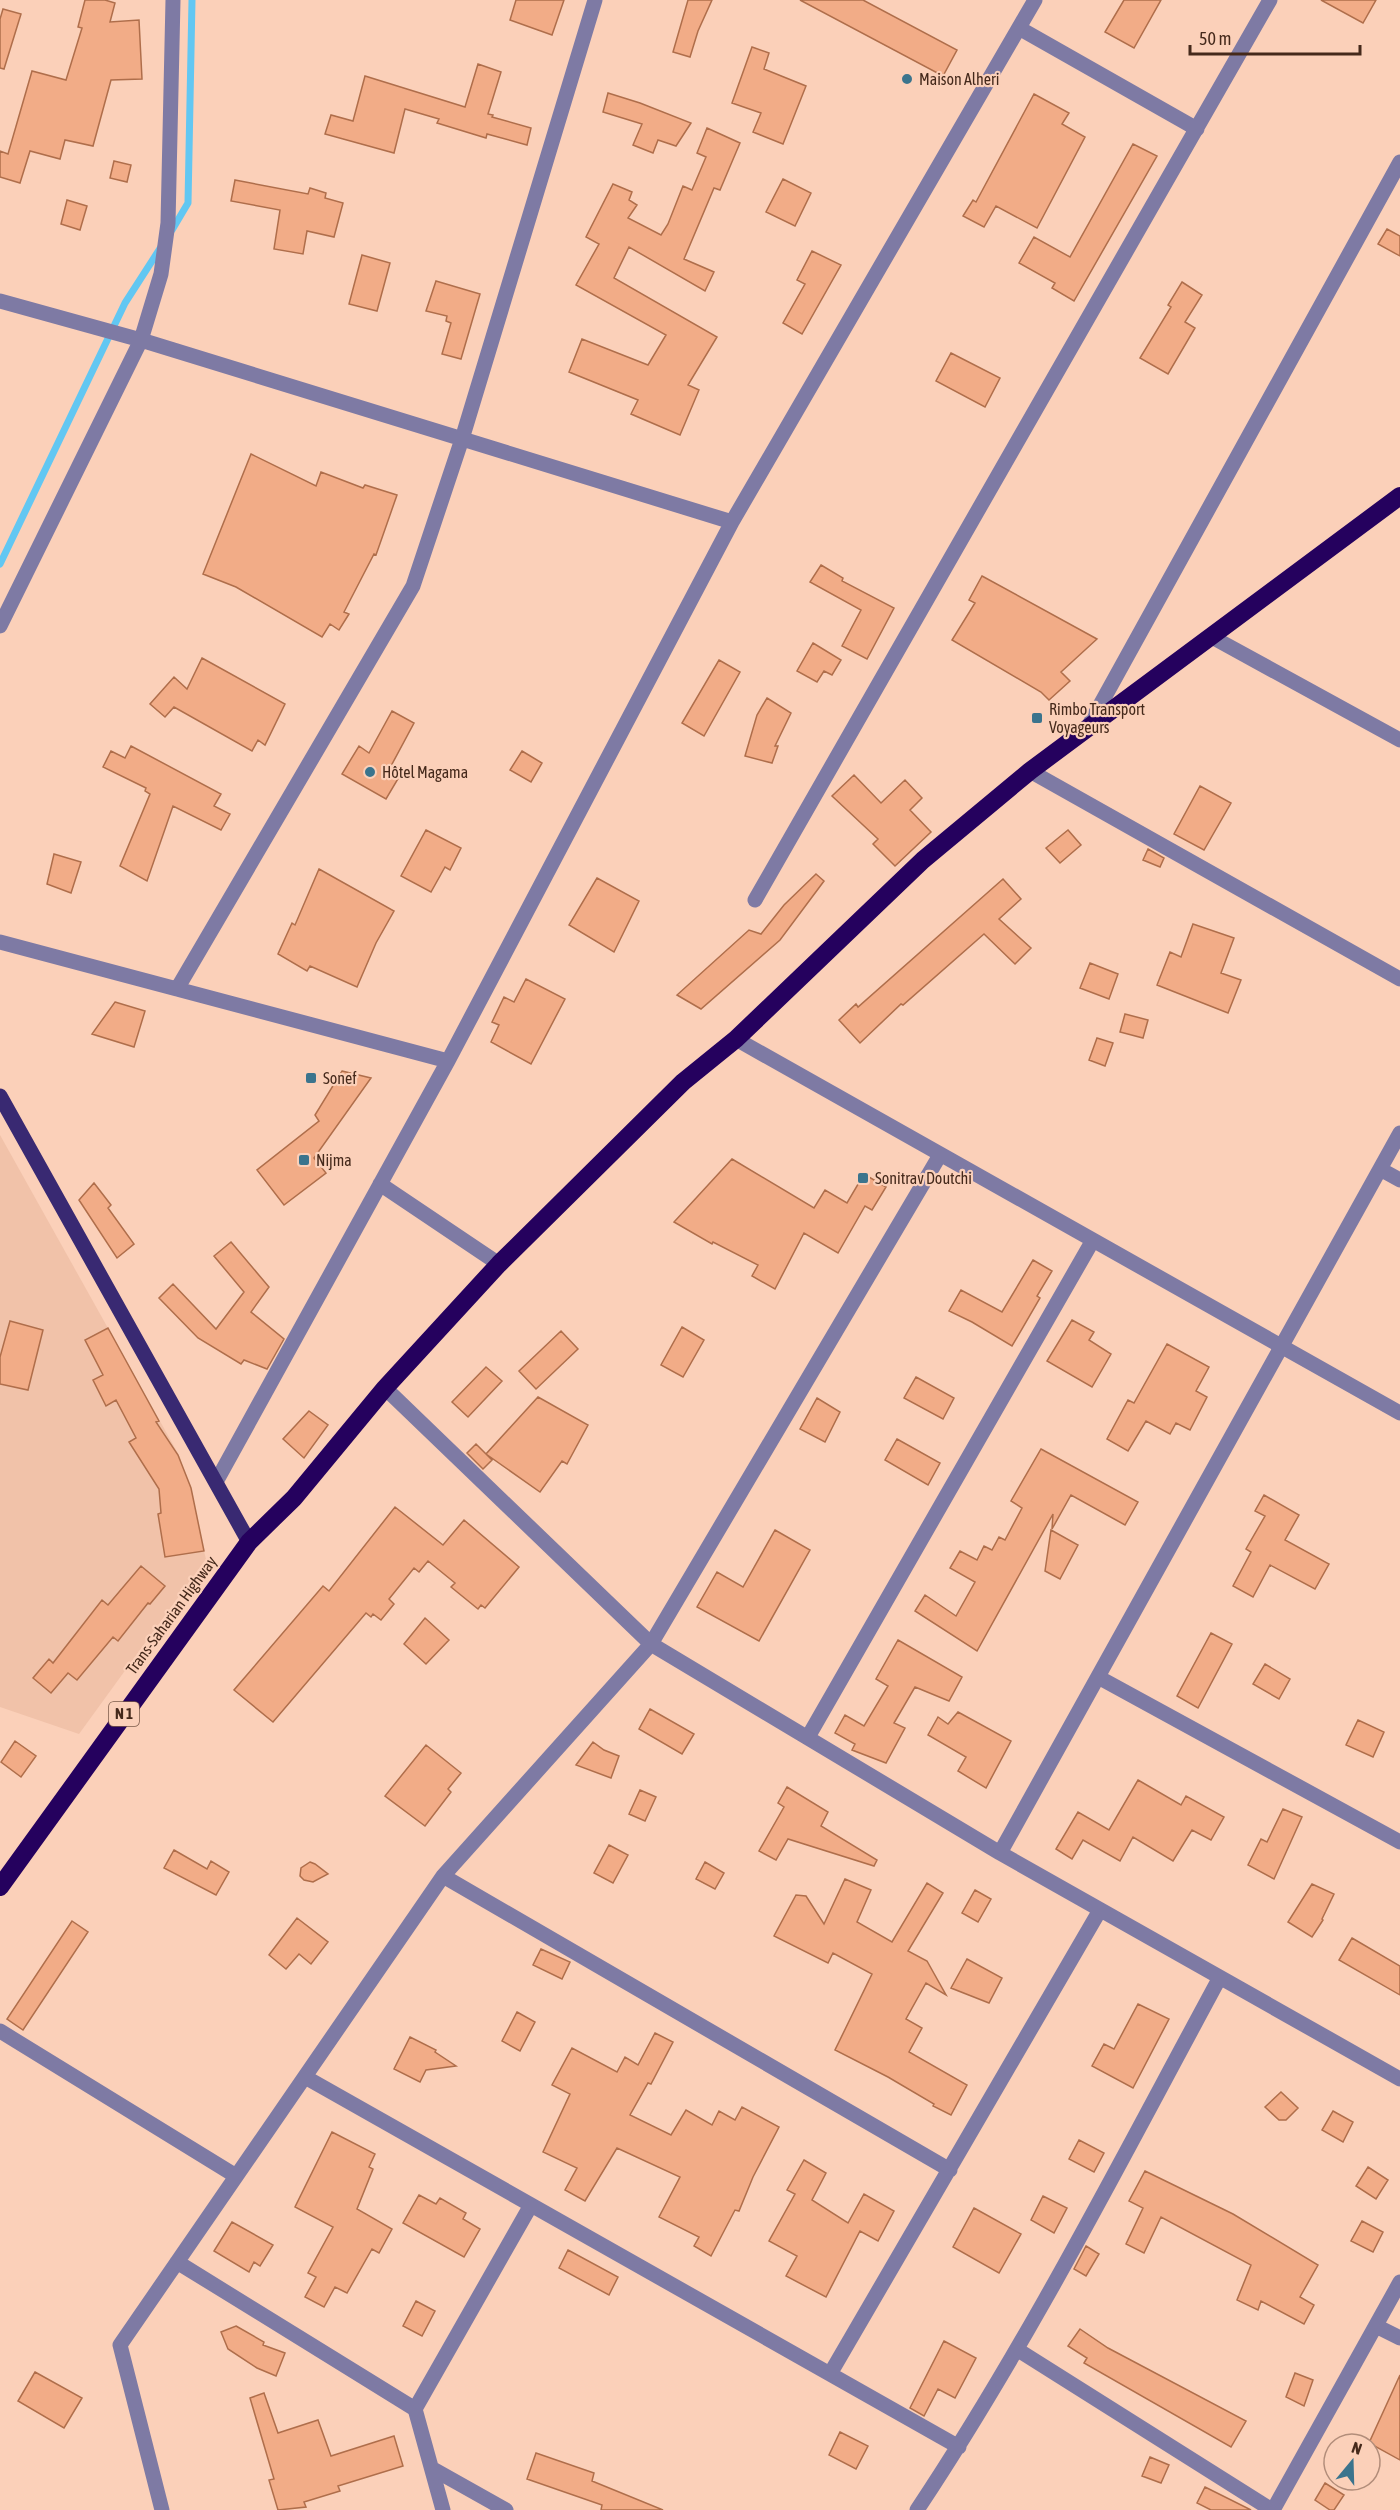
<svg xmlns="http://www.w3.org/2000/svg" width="1400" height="2510" viewBox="0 0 1400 2510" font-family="'Asap Condensed',sans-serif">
<rect width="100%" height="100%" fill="#fbd0b9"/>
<path fill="#f1c2a9" d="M0,1135L180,1457L206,1559L79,1734L0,1707Z"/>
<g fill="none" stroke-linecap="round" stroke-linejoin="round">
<path stroke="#62c7f2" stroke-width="7" d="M172,230L188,203L192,0
M0,564L125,303L161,247"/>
</g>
<path fill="#f2ac87" stroke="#af6e4b" stroke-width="1.5" d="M85,0H105L115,3L110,22L139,20L142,79L111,80L93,146L65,140L60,159L30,151L20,183L0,177V151L8,154L32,71L66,80L82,28L78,27Z
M516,0H564L552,35L510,20Z
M688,0H712L698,31L690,57L673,52Z
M800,0H863L957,50L943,76Z
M1124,0H1161L1134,48L1105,32Z
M1321,0H1376L1363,23Z
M3,9L21,14L4,69L0,68V19Z
M752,47L769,53L764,69L806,86L783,144L753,132L761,113L732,103Z
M478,64L501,72L488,114L493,115L492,117L531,128L527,145L487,134L486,138L437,123L439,119L405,109L394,153L325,134L331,115L353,121L365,76L465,107Z
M608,93L640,103L691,123L676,146L658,140L653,153L633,145L642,124L603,112Z
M1034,94L1069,113L1062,124L1085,137L1037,228L996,206L984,227L963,216L973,200L976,202Z
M707,128L740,143L720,190L714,188L684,259L714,272L705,291L629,247L614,278L717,337L688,385L699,390L680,435L631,414L638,400L569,372L582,339L648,365L666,335L576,285L599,244L586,237L613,184L632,192L629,200L637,205L628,218L661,235L668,224L683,186L692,190L706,157L697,153Z
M1133,144L1157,156L1074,301L1052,288L1055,283L1019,263L1034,237L1070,257Z
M114,161L131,165L127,182L110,178Z
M783,179L811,193L795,226L766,212Z
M235,180L308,194L310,188L326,193L325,198L343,203L334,237L307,231L303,254L274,249L280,210L231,201Z
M67,200L87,206L80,230L61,224Z
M1387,229L1400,236V256L1378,244Z
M812,251L841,265L802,334L783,323L805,284L797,280Z
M362,255L390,263L377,311L349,304Z
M436,281L480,294L461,359L442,354L451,323L446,321L447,316L426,311Z
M1182,282L1202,295L1185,322L1195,328L1168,374L1140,358L1171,307L1168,305Z
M951,353L1000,378L985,407L936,381Z
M251,454L316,486L321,472L363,488L365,485L397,495L376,555L374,554L344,612L349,614L339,630L330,624L322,637L236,587L203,574Z
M821,565L843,578L842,581L894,608L867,659L842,646L861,610L810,582Z
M982,576L1097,639L1061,672L1070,681L1049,700L1041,692L952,640L975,603L969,600Z
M813,643L841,660L832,675L824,671L817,682L797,671Z
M202,658L285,704L265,745L258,740L252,751L174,707L165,717L150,704L174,677L187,689Z
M719,660L740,672L704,736L682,723Z
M767,698L791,713L775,746H778L772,763L745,756L757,715Z
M392,711L414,723L391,766L402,772L386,799L342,774L359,746L369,753Z
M131,746L221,794L214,806L230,814L221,830L173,806L147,881L120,866L150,794L145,791L146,788L103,767L111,751L125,758Z
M522,751L542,763L531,782L510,770Z
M854,775L881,803L905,780L922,798L910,810L931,832L895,866L873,844L878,839L832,796Z
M1200,786L1231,803L1204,850L1174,834Z
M426,830L461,848L450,870L445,867L431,892L401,876Z
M1068,830L1081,845L1060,863L1046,848Z
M1148,849L1164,858L1160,867L1143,860Z
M54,854L81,862L71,893L47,884Z
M319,869L394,911L376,943L357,987L310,966L307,971L278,954L292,923L295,925Z
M816,874L824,881L780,940L701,1009L677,995L749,930L761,934L784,905Z
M597,878L639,901L614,952L569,925Z
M1003,879L1021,899L999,919L1031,948L1015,964L984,934L903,1005L901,1004L860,1043L839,1020L856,1004L858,1007Z
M1193,924L1234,938L1221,973L1241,980L1228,1013L1157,985L1170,952L1181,957Z
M1090,963L1118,974L1109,999L1080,988Z
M526,979L565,999L531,1064L491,1042L499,1025L492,1022L504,997L514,1002Z
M115,1002L145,1011L134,1047L92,1034Z
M1125,1014L1148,1020L1143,1038L1120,1032Z
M1097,1038L1113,1043L1105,1066L1089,1060Z
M342,1071L371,1078L314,1158L326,1173L284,1205L257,1170L319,1121L315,1115Z
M732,1159L814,1208L825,1190L847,1203L864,1174L886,1187L872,1210L865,1206L838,1253L804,1233L775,1289L752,1276L758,1265L713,1242L712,1244L674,1222Z
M94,1183L111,1205L108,1208L134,1244L117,1258L79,1200Z
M231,1242L269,1287L251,1312L284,1339L267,1369L244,1360L241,1364L198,1338L159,1298L173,1284L216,1329L244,1292L214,1256Z
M1033,1260L1052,1271L1037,1296L1040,1298L1012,1346L972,1322L949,1311L961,1290L1002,1312Z
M1072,1320L1094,1332L1089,1340L1111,1354L1092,1387L1047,1361Z
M10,1321L43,1330L28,1390L0,1384V1357Z
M682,1327L704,1340L683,1377L661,1365Z
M108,1328L159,1421L156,1422L178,1455L191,1488L204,1551L165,1557L158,1514L161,1513L159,1489L129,1442L136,1438L116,1400L106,1406L93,1380L103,1375L85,1340Z
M561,1331L578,1349L536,1389L519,1371Z
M1167,1344L1209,1367L1196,1391L1207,1397L1190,1430L1176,1423L1170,1434L1146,1421L1128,1451L1107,1439L1128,1400L1134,1403Z
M486,1367L502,1381L468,1417L452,1402Z
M916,1377L954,1398L943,1419L904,1398Z
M538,1397L588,1425L567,1464L562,1461L540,1492L486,1454Z
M817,1398L840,1412L825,1442L800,1429Z
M309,1411L328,1425L304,1458L283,1439Z
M897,1439L940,1463L928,1485L885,1460Z
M476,1444L492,1460L483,1469L467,1453Z
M1041,1449L1138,1502L1125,1525L1071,1495L1052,1529L1053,1514L977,1651L915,1611L925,1595L956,1616L975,1582L950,1568L960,1551L977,1560L984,1546L992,1550L999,1537L1005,1540L1022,1508L1011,1501Z
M1264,1495L1299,1515L1285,1540L1329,1564L1315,1589L1270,1565L1253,1597L1233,1586L1251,1552L1246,1549L1265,1516L1255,1511Z
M395,1507L443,1545L464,1520L519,1567L485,1608L481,1605L478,1609L451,1587L455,1583L428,1561L419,1572L414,1568L389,1599L394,1604L381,1620L373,1614L371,1617L366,1613L273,1722L234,1690L323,1586L329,1591Z
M775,1530L810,1550L759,1641L697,1607L717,1572L743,1587Z
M1051,1530L1078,1545L1060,1579L1045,1571Z
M141,1566L165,1586L150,1604L148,1603L118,1641L113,1637L77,1680L68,1673L51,1693L33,1678L49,1659L53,1663L102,1600L108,1605Z
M425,1618L449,1640L426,1664L404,1644Z
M1211,1633L1232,1644L1198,1708L1177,1696Z
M898,1640L962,1677L949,1701L915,1687L894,1723L905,1728L886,1763L852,1750L855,1744L835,1733L845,1715L864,1726L888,1686L876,1679Z
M1265,1664L1290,1679L1279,1699L1253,1684Z
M650,1709L694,1734L682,1754L639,1729Z
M958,1712L1011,1741L986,1788L958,1771L966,1757L928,1735L938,1717L948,1724Z
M1358,1720L1384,1732L1373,1757L1346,1745Z
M15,1741L36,1756L21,1777L1,1762Z
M593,1742L604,1750L619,1756L611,1778L576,1765Z
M426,1745L461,1773L448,1789L451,1792L425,1826L385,1796Z
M1138,1780L1181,1805L1186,1796L1224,1817L1211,1840L1192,1830L1173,1861L1133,1837L1120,1861L1083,1840L1072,1859L1056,1849L1078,1812L1109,1830Z
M787,1787L828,1812L821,1826L877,1860L874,1866L788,1839L776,1860L759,1851L784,1807L778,1803Z
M640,1790L656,1797L645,1821L629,1814Z
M1283,1809L1302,1817L1274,1879L1248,1865L1261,1839L1267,1842Z
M609,1845L628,1855L613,1883L594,1873Z
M174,1850L207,1869L211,1861L229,1872L216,1895L164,1868Z
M310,1862L315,1864L328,1874L313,1882L304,1880L300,1876L301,1868Z
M705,1862L724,1873L715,1889L696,1879Z
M845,1879L871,1890L857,1922L892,1942L927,1883L943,1893L908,1951L927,1961L946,1995L926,1983L906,2019L922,2028L909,2052L967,2085L951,2115L933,2106L934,2104L888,2077L835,2050L872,1974L833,1953L828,1963L774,1936L796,1895L806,1896L824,1924Z
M1312,1884L1334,1894L1322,1919L1323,1920L1312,1937L1288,1922Z
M975,1890L991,1899L978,1922L962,1913Z
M297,1918L328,1942L311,1964L299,1954L286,1969L269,1955Z
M72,1921L88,1932L23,2030L7,2019Z
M1352,1938L1400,1966V1995L1339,1960Z
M541,1949L570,1962L562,1979L533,1965Z
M967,1959L1002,1978L989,2003L951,1988Z
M1138,2004L1169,2019L1133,2088L1092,2066L1104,2044L1114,2049Z
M517,2012L535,2022L520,2051L502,2041Z
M655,2033L673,2042L651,2084L648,2083L630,2115L671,2135L686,2110L712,2125L719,2111L735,2120L742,2107L779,2127L753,2177L739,2211L735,2210L711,2256L694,2246L699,2237L659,2217L680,2177L617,2148L585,2201L565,2190L577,2168L543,2152L570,2094L552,2085L572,2048L617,2072L625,2057L638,2065Z
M410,2037L436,2050L435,2052L456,2066L426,2070L420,2082L394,2069Z
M1281,2092L1298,2108L1286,2120H1279L1265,2107Z
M1333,2111L1353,2122L1343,2142L1322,2130Z
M332,2132L375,2154L369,2167L373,2169L357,2209L392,2229L379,2253L372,2249L347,2293L335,2287L324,2307L305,2297L316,2277L308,2273L333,2227L295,2207Z
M1079,2140L1104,2153L1094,2172L1069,2159Z
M804,2160L826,2173L812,2200L848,2223L864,2194L894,2211L878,2241L860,2231L826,2297L786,2276L797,2256L769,2241L795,2194L787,2190Z
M1368,2167L1388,2180L1376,2199L1356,2186Z
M1145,2171L1233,2214L1318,2265L1300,2297L1314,2305L1304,2324L1261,2301L1258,2310L1237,2300L1251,2265L1161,2217L1144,2253L1126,2244L1143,2208L1129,2201Z
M419,2195L436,2204L440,2198L466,2213L463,2219L480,2229L464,2257L403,2223Z
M1043,2196L1067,2208L1054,2233L1031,2220Z
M974,2208L1021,2234L999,2273L953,2247Z
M1362,2221L1383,2232L1373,2252L1351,2241Z
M232,2222L273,2245L260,2266L254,2262L249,2272L214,2251Z
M1086,2246L1099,2254L1086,2276L1074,2269Z
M568,2250L618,2277L609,2295L559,2268Z
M416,2301L435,2311L422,2336L403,2326Z
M236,2326L264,2342L263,2345L285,2353L276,2376L257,2368L228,2349L221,2332Z
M1080,2329L1108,2348L1246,2421L1231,2447L1084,2363L1087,2358L1068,2346Z
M944,2341L976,2358L955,2398L938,2389L924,2416L910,2408Z
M35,2372L82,2398L64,2428L18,2401Z
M1295,2373L1313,2380L1304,2406L1286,2397Z
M1400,2375V2460L1369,2443Z
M264,2393L278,2433L318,2420L331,2456L394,2436L403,2466L338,2486L340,2491L304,2502L306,2507L278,2510L269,2480L274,2479L250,2398Z
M840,2432L868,2446L856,2469L829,2455Z
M536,2453L594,2473L592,2481L663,2510H601L602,2505L527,2479Z
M1150,2457L1169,2465L1161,2483L1142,2476Z
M1325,2483L1344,2495L1334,2510H1330L1315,2500Z
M1205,2487L1251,2510H1211L1197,2503Z"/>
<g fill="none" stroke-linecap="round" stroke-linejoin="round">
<path stroke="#7e7aa4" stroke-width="15" d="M1019,28L1197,129
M0,301L141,340L732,522
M0,626L141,340L161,274L168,223L173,0
M1212,637L1400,740
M1088,727L1400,162
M1030,771L1400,979
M755,900L1270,0
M0,942L448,1061
M177,989L413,586L462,439L595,0
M736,1039L1400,1413
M1380,1169L1400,1180
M380,1184L499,1264
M385,1388L651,1644L1000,1853L1400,2079
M216,1482L448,1061L732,522L1035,0
M1098,1677L1400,1842
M808,1737L1093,1240
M1000,1853L1400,1133
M443,1876L950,2170
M0,2031L236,2176
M305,2077L959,2447
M177,2262L415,2409
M1376,2326L1400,2338
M1018,2350L1272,2510
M830,2374L1100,1910
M433,2469L506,2510
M162,2510L120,2345L443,1876L651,1644L940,1155
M443,2510L415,2409L531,2205
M917,2510C1030,2340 1122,2158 1219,1979
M1273,2510L1400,2282"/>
<path stroke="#392972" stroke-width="15" d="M0,1096L249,1542"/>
<path stroke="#25015e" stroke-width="18" d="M0,1887L249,1542L294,1498L385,1388L499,1264L683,1082L736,1039L923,860L1030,771L1400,496"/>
</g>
<g fill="#3b748d" stroke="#fbd0b9" stroke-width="2">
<circle cx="907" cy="79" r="6"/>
<rect x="1031" y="712" width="12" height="12" rx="3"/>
<circle cx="370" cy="772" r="6"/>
<rect x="305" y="1072" width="12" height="12" rx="3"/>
<rect x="298" y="1154" width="12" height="12" rx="3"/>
<rect x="857" y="1172" width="12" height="12" rx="3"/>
</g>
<g text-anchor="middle" stroke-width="4.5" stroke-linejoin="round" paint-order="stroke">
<rect fill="#fbd0b9" stroke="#7c5b4a" stroke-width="1.5" x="109" y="1702" width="30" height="24" rx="4.5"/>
<g font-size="15" font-weight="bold" fill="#45291b">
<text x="124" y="1719">N 1</text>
</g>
<g font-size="16" fill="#45291b" stroke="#fbd0b9" text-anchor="start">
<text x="919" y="85">Maison Alheri</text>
<text x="1049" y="715">Rimbo Transport<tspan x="1049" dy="18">Voyageurs</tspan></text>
<text x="382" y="778">Hôtel Magama</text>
<text x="323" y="1084">Sonef</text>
<text x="316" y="1166">Nijma</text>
<text x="875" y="1184">Sonitrav Doutchi</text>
</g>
<g font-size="16" fill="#45291b" stroke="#fbd0b9">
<text transform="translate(171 1615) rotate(-54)" y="6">Trans-Saharian Highway</text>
</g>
</g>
<g transform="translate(1352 2462) rotate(19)"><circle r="28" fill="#fbd0b9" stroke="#b28d7a" stroke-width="1.5"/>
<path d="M0-4.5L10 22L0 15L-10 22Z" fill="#3b748d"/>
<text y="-9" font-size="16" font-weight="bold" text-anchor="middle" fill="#45291b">N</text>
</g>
<path d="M1190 45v9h170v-9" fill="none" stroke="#45291b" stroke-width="3"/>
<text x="1199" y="45" font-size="18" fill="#45291b" stroke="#fbd0b9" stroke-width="4.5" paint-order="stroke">50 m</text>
</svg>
